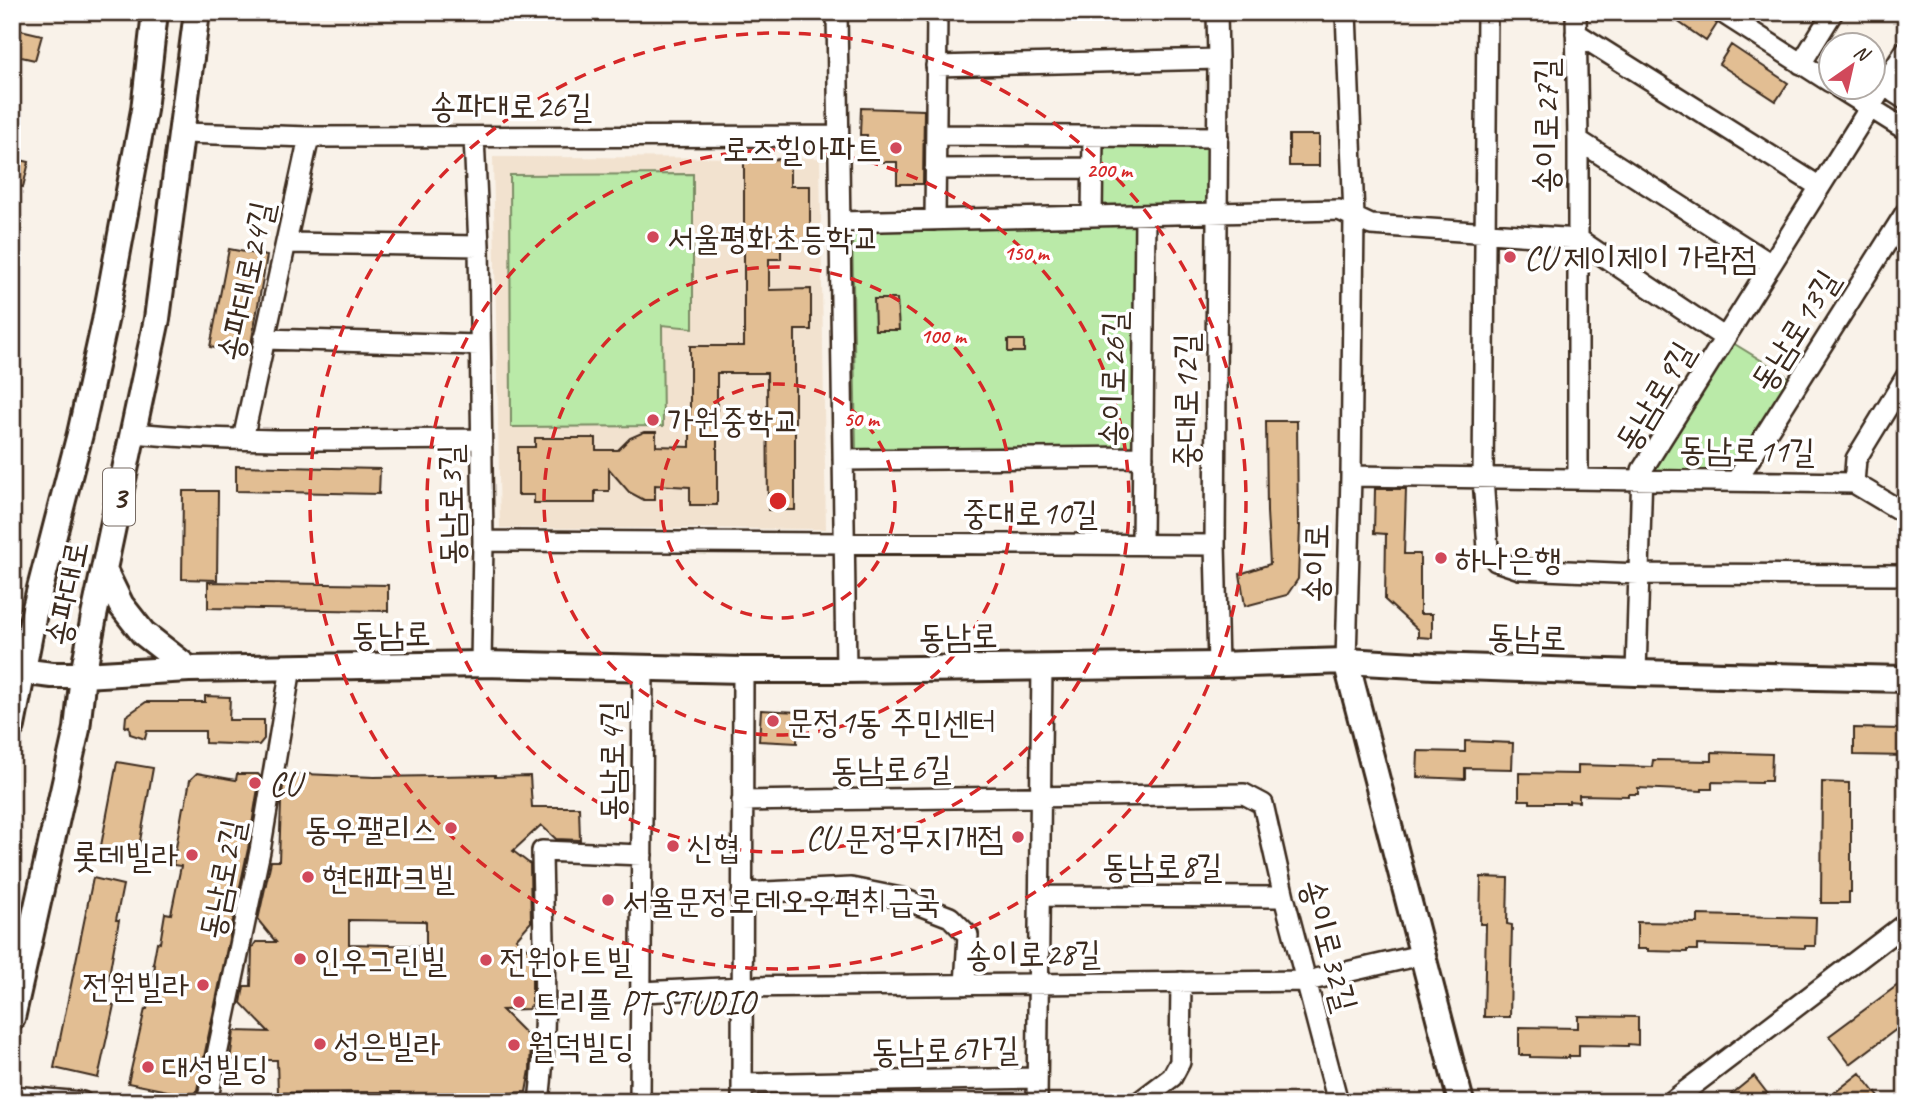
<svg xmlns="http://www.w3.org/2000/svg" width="1918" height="1114" viewBox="0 0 1918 1114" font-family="Caveat,'Poor Story',sans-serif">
<rect width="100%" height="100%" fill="#f9f2e9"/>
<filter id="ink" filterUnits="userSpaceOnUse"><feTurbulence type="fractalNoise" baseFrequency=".0143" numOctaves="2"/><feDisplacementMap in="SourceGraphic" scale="14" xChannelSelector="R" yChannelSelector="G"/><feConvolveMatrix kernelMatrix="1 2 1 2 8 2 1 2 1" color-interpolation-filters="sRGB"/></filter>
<g filter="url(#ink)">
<path fill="#f2e2cf" d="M493,157L820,158L826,529L500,528Z"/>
<path fill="#baeaa8" stroke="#7a8a63" stroke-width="2" d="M1099,141H1215L1213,208L1098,207Z
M693,174V328L662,325L663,426L511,427L510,175Z
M1141,219L1136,451H856L852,228Z
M1733,343L1790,378L1734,472L1653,469Z"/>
<path fill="#e2be93" stroke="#3b2a1e" stroke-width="2" fill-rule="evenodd" d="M1664,12H1709L1711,18L1717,24L1706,41Z
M12,28L42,35L35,60L12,55Z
M1731,45L1788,83L1776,101L1719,64Z
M861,108L924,110L923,184H897V162H866L867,135H860Z
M1289,135H1319V166H1289Z
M12,158L29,162L23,187L12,185Z
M790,159V186H810V241H781V259H769V290L811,289V330H795V510H768L767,373H717V505H690V487L655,485V500H644L629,492L609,469V491H595V503H534V495H518V447H535V438H596V450H618L630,438L644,432H656V446L690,447V346H744V160Z
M229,249L267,256L249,355L210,347Z
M874,299H897L899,330H875Z
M1008,340H1024V352H1008Z
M1266,421H1297L1298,525H1300L1298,579L1287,595L1245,606L1240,574L1270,564L1267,512Z
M236,466L380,469L379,494L236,491Z
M1375,489H1406L1404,554H1420V614H1432V638L1418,637V630L1385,600L1386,534L1374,533Z
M183,491H218L217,580L182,579Z
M208,582L388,585V611L208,608Z
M205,696L230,697L229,720H264V739L259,745L205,743V731H147L145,739L130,734L129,726L125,727L126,716L146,702H205Z
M761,710L798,712L797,743L759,741Z
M1854,728L1902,729V735H1906V756L1854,755Z
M1465,741L1513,743L1512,769L1465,768V779L1417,777L1418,751L1465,752Z
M1712,752L1772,754L1771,781H1761V783L1712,782V789H1702V791L1638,788V794H1628V796L1579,795V802L1569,801V803H1530V800H1519V773L1578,774V765L1652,767L1653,760L1712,761Z
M117,762L153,768L137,858L100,851Z
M197,773L236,780L237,774H258L260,776L248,849L197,1090L192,1096L128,1083L145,1009H147L155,965L153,964L157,942L160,943L165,913L171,914L181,866L173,865L183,807H185L190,780Z
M305,774L374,777L495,775V777L530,776L532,807H579L580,840L556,839L541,825L513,851L530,864L531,922L516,939L532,952V1004L528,1009L502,1010L531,1039L530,1070L526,1092L484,1095L400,1096V1092L278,1093L277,1060H230L234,1031L269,1032L241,1003L244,986H251L252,948L256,942H276L258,920L271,861H279L281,802L283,786L292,775ZM349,920L424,921L426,922V946L349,944Z
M1822,782L1849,783V793H1851V892H1849V903H1821Z
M1481,877L1508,878L1507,924L1512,925L1510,1017H1484L1486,924H1480Z
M93,878L123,885L116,920H119L104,1003L114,1005L98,1078L54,1068Z
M1698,915L1816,918L1815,946H1805V948L1697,945V950H1687V952L1648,951V949H1637V922L1698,923Z
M1906,979V1022L1850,1064L1829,1036Z
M1578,1016L1638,1017V1045L1628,1044V1046L1579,1045V1056H1569V1058L1530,1057V1055H1519V1027L1578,1028Z
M1860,1073L1883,1102H1839L1833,1094Z
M1754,1076L1774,1102H1722Z"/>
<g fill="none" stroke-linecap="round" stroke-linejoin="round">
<g stroke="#3b2a1e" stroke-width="24">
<path id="minor" d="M837,12L846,670
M1217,12L1218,59L1215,545L1218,665
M1487,12L1483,478L1488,549L1496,561L1520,569L1639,574L1906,575
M1576,12L1578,140V479
M1721,12L1830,82
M1576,33L1820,187
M1801,64L1833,12
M936,66L1218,59
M1906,75L1895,93L1906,100
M1839,88L1906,130
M183,133L309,137L839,136
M936,135L1218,137
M474,137L479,246L483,541L481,664
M1578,140L1771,264
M935,169L1093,168
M1092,216L1093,136
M935,220L937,12
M840,222L1339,210L1371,225L1578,239L1725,338
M286,243L479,246
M264,339L479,345
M134,433C249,444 365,439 481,439
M243,439L309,137
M843,460L1143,457
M1351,476L1854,483L1906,514
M1736,481L1906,212
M1854,483L1856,459L1906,377
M483,541L1215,545
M1142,544L1145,215
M1346,661L1351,476L1354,217L1346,12
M1636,673L1642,470L1906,50
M742,801L1244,794L1263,804L1284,897L1338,1102
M742,893L851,888L901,898L950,917L968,935L965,985
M1040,896L1284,897
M642,992L742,987L1307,981L1421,955
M743,1084L1037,1078
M12,1096L82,1102
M207,1102L260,851L291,668
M539,1102C549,1021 543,933 542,851L642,855
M640,1102L643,667
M742,1102L743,670
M855,1102V1082
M1037,1102L1042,667
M1139,1102L1172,1077L1180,1062L1181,982
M1671,1102L1906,923"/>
</g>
<g stroke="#3b2a1e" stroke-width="30">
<path id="major" d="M104,570L121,605L143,633L189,669
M1346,661L1461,1102
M12,670L52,675H83L189,669L481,664L743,670H846L1218,665L1346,661L1434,666L1636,673L1906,679
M12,726L35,608L80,434L105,321L144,110L155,12
M12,1018L77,729L83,675L94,616L157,319L197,12"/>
</g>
<use href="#minor" stroke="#fff" stroke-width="19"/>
<use href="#major" stroke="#fff" stroke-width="24"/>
</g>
</g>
<g fill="none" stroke="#d62828" stroke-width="3.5" stroke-dasharray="12 9">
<circle cx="778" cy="501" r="117"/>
<circle cx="778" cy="501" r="234"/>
<circle cx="778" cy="501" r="351"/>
<circle cx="778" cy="501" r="468"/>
</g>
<g fill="#d1495b" stroke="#fff" stroke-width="2.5">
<circle cx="896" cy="148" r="7"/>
<circle cx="653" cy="237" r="7"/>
<circle cx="1510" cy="257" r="7"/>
<circle cx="653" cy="420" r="7"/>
<circle cx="1441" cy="558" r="7"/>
<circle cx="773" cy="721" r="7"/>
<circle cx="255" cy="783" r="7"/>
<circle cx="451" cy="828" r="7"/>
<circle cx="1018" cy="837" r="7"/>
<circle cx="673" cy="846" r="7"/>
<circle cx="192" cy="855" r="7"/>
<circle cx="308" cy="877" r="7"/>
<circle cx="608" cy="900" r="7"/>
<circle cx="300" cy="959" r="7"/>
<circle cx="486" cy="960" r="7"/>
<circle cx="203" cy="985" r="7"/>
<circle cx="519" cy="1002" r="7"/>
<circle cx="320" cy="1044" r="7"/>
<circle cx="514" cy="1045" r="7"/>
<circle cx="148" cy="1067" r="7"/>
</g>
<g text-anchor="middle" stroke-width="7" stroke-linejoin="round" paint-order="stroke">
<rect fill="#fff" stroke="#766a62" stroke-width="2" x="103" y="468.5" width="32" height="57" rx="5"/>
<g font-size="32" font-weight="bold" fill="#3b2a1e">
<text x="119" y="508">3</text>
</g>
<g font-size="33" fill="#3b2a1e" stroke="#fff">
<text x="511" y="117">송파대로26길</text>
<text transform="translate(1545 126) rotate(-90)" y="12">송이로27길</text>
<text transform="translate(245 281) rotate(-78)" y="12">송파대로24길</text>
<text transform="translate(1794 330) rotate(-58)" y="12">동남로13길</text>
<text transform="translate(1112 379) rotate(-89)" y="12">송이로26길</text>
<text transform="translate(1654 396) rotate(-59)" y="12">동남로9길</text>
<text transform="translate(1185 401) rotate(-90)" y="12">중대로12길</text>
<text transform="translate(1747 449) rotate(1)" y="12">동남로11길</text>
<text transform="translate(450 505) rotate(-91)" y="12">동남로3길</text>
<text x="1030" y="524">중대로10길</text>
<text transform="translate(1315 563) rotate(-89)" y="12">송이로</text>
<text transform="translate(66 593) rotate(-79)" y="12">송파대로</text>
<text transform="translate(391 633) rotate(-1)" y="12">동남로</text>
<text transform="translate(958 635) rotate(-1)" y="12">동남로</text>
<text transform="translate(1527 636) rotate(2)" y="12">동남로</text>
<text transform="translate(611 761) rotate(-90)" y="12">동남로4길</text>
<text transform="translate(891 768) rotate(-1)" y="12">동남로6길</text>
<text x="1162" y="877">동남로8길</text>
<text transform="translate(221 879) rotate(-79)" y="12">동남로2길</text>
<text transform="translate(1330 945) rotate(75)" y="12">송이로32길</text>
<text transform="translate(1033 953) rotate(-1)" y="12">송이로28길</text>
<text transform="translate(945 1049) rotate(-1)" y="12">동남로6가길</text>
</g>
<g font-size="33" fill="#3b2a1e" stroke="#fff" text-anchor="start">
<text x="882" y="160" text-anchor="end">로즈힐아파트</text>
<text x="667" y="249">서울평화초등학교</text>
<text x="1524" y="269">CU 제이제이 가락점</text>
<text x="667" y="432">가원중학교</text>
<text x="1455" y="570">하나은행</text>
<text x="787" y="733">문정1동 주민센터</text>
<text x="269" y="795">CU</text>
<text x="437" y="840" text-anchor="end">동우팰리스</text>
<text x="1004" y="849" text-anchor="end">CU 문정무지개점</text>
<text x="687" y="858">신협</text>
<text x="178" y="867" text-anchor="end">롯데빌라</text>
<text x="322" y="889">현대파크빌</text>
<text x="622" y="912">서울문정로데오우편취급국</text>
<text x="314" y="971">인우그린빌</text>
<text x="500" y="972">전원아트빌</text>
<text x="189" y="997" text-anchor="end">전원빌라</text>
<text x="533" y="1014">트리플 PT STUDIO</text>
<text x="334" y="1056">성은빌라</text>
<text x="528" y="1057">월덕빌딩</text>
<text x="162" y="1079">대성빌딩</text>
</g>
</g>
<circle cx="778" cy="501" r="10" fill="#d62828" stroke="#fff" stroke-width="3.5"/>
<g font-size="21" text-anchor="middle" font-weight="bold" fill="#d62828" stroke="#fff" stroke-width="7" stroke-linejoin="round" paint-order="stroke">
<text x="1109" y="177">200 m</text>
<text x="1026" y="260">150 m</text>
<text x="943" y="343">100 m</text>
<text x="861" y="426">50 m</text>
</g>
<rect width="1918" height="1114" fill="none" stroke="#fff" stroke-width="42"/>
<rect x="21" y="21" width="1876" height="1072" fill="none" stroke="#3b2a1e" stroke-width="2.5" filter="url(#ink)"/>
<g transform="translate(1852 66) rotate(34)"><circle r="33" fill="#ffffff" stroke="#b1aaa5" stroke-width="2"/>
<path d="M0-5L12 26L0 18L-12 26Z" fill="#d1495b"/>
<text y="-10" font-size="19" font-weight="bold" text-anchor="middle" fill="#3b2a1e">N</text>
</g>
</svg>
